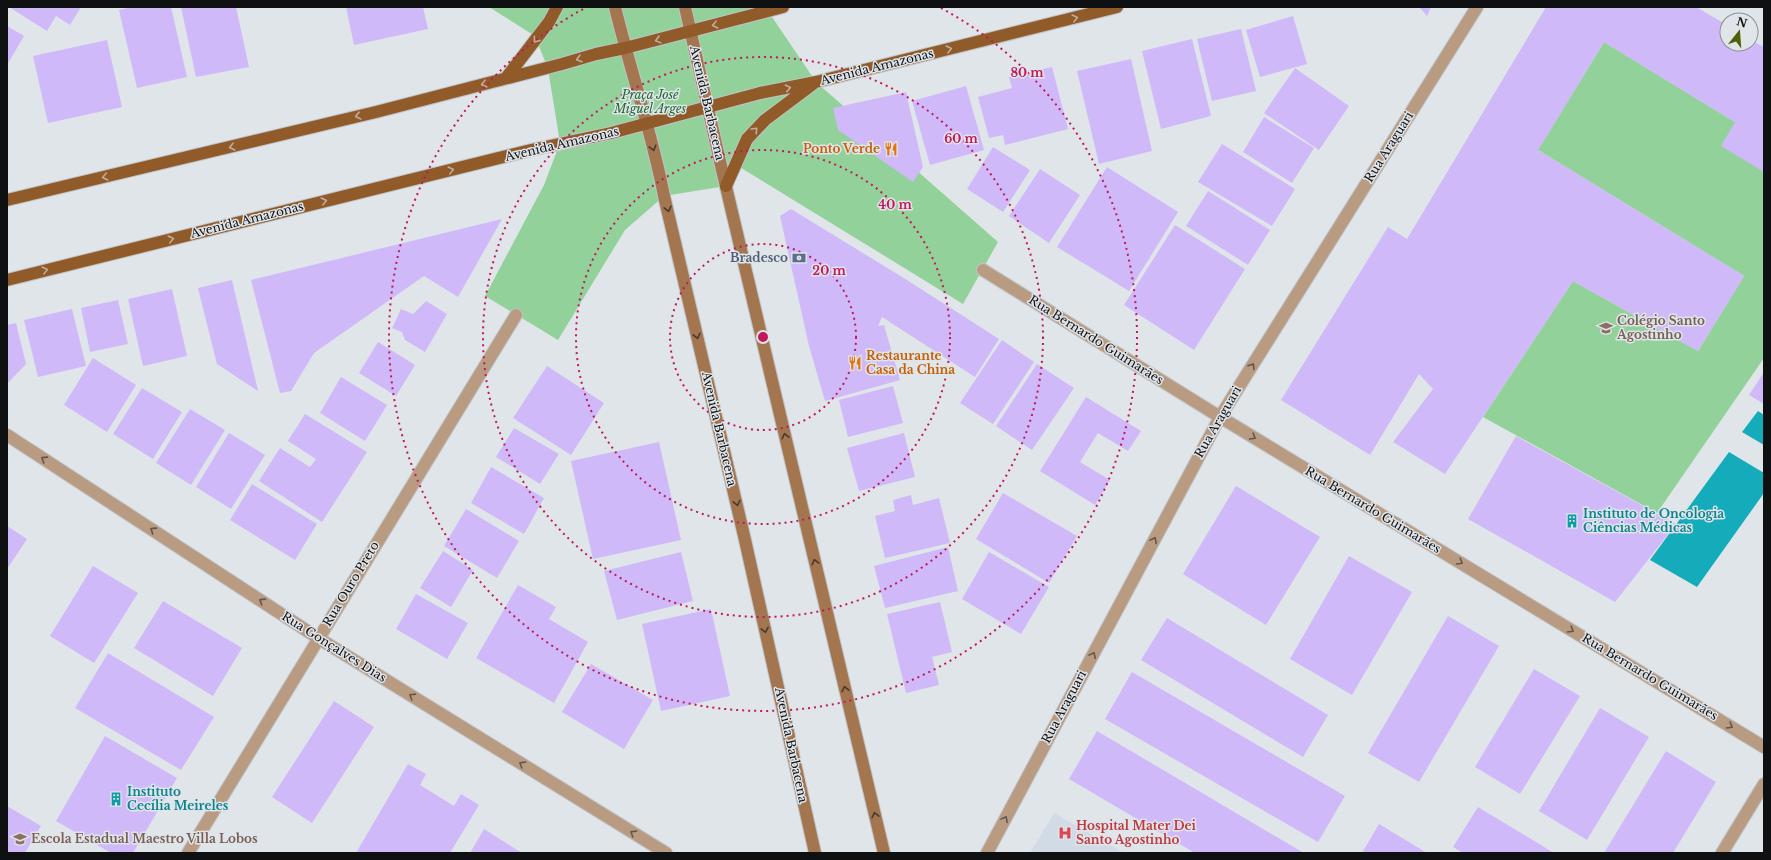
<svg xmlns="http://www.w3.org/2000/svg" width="1771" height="860" viewBox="0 0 1771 860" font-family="'Libre Baskerville',serif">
<rect width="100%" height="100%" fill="#e0e5ea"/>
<path fill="#d1dbe6" d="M1054,813L1124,853H1030Z"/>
<path fill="#93d19a" d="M489,7H768V11L816,82L998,242L963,304L738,166L726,186L664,196L625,230L558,340L485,296L544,185L560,143L548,69L535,36Z
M1604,42L1735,122L1764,172V358L1657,513L1483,417L1573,281L1698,351L1744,276L1538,150Z"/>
<path fill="#14acba" d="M1758,411L1764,415V445L1742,432Z
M1729,452L1764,473V493L1697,587L1650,560Z"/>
<path fill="#d0b9f8" d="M9,7H81L70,25L56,16L47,31Z
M132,7H171L187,77L137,88L119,10Z
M181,7H236L249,67L196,77Z
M346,7H423L428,29L354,45Z
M1419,7H1431L1427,16Z
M1546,7H1696L1727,25V44H1751V40L1764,47V172L1721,146L1735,122L1604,42L1538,150L1744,276L1698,351L1573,281L1445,474L1393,442L1433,389L1419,374L1370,455L1281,400L1388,227L1407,239Z
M1293,16L1307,64L1260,77L1246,30Z
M7,26L24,36L7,65Z
M1241,29L1256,91L1212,101L1197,39Z
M1192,39L1211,116L1161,129L1142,51Z
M107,40L122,107L48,123L33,56Z
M1131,59L1152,151L1099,164L1077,71Z
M1052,67L1068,129L1005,145L1003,135L989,138L978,97L1012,88L1009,77Z
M1295,68L1349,106L1319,150L1264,113Z
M966,86L984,150L930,165L912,101Z
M906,92L923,167L913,182L838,130L833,108Z
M1264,117L1314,148L1292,183L1243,152Z
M1222,144L1295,189L1272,226L1198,182Z
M993,147L1030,170L1003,212L967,189Z
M1107,167L1178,212L1129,291L1057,247Z
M1040,169L1080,195L1049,243L1009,216Z
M1208,191L1270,230L1248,265L1186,226Z
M791,209L907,280L999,339L975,377L882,317L878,326L884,325L900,380L825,401L809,346L780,216Z
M502,219L458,297L424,276L314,353L291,391L280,393L251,280Z
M1175,225L1245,269L1194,350L1124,305Z
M232,280L258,391L217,364L198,288Z
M172,289L187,356L143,366L128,299Z
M118,300L128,344L90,352L81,308Z
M426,301L447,314L425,352L405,340L402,332L392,328L401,309L413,314Z
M72,309L86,366L38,377L24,320Z
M16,323L26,364L7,384V325Z
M1002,340L1034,362L993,424L960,403Z
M378,342L415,365L396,396L359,373Z
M93,358L136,385L107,432L64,405Z
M1037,364L1074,388L1032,450L996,426Z
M547,366L604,403L571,455L513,418Z
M1764,372V404L1749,395Z
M341,377L387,405L365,441L320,413Z
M893,386L903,423L848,437L839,400Z
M142,388L182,412L153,459L113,434Z
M1086,397L1141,431L1128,451L1098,433L1080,462L1110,480L1095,505L1040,471Z
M190,409L225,430L191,485L156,463Z
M305,414L367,452L322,522L259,481L280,448L310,467L316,459L288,441Z
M514,428L559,454L540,484L496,457Z
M229,433L265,455L231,509L196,487Z
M904,433L915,477L859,491L847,448Z
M1516,436L1676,524L1615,602L1468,519Z
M659,442L681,540L593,559L571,461Z
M491,467L544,498L524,534L471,503Z
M252,484L317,524L295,560L230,520Z
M1236,486L1320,537L1266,625L1183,574Z
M1003,493L1077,536L1049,583L976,539Z
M911,495L913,505L939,498L950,543L885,558L875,516L895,511L893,500Z
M466,509L519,541L497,578L444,546Z
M7,526L27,539L7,569Z
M948,547L958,591L885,608L874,566Z
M443,551L473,570L451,607L420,588Z
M681,552L693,601L617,620L604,571Z
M989,552L1049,587L1021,634L962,599Z
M1349,556L1412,592L1352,695L1290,659Z
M93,566L138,593L94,663L50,636Z
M518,585L556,607L549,619L588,642L554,703L476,658Z
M416,594L468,623L447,659L396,629Z
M163,601L242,648L213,696L134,648Z
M940,602L952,652L932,657L939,685L906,693L887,614Z
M711,609L730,696L661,711L642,624Z
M1448,616L1499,646L1419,782L1368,753Z
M1167,618L1328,715L1303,757L1141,660Z
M108,653L214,717L181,770L75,708Z
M591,664L653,700L624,749L562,712Z
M1534,669L1580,696L1520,794L1475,767Z
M1132,672L1345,796L1318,842L1105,719Z
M334,701L374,727L312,823L272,797Z
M1600,708L1649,737L1587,840L1539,811Z
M1097,731L1304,853H1195L1069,779Z
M105,736L177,778L133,853H111L56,821Z
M1666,751L1716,782L1673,853H1604Z
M408,764L426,774L420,785L454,806L461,794L479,805L450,853H356Z
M7,806L41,826L25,853H7Z
M1478,807L1554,853H1463L1453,847Z
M1379,824L1427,853H1362Z
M484,829L522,853H470Z"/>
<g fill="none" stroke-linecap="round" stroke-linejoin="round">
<g stroke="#bfc3c7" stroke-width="14">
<path id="street" d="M983,270L1220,417L1764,747
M7,435L318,638L666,853
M188,853L516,315
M987,853L1220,417L1477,7
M1722,853L1764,784"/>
</g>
<g stroke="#bfc3c7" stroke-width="14">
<path id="secondary" d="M615,7C630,70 652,132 664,196L745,540L815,853
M685,7L722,170L884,853"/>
</g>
<g stroke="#bfc3c7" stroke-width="14">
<path id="primary" d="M506,78L549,22L557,7
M726,186L747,139L765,120L813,84
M7,200L376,112L562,64L596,54L625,48L783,7
M7,280L531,150L611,133L760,93L816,82L1117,7"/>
</g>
<use href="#street" stroke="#b99b81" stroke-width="12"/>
<use href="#secondary" stroke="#a37650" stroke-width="12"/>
<use href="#primary" stroke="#915b29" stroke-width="12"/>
</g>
<defs><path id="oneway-chevron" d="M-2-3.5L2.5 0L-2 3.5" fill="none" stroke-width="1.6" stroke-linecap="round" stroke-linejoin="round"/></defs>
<g stroke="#c0ae9d">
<use href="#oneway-chevron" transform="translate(1075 18) rotate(-14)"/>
<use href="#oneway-chevron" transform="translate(715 25) rotate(166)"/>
<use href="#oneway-chevron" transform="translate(536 40) rotate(127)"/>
<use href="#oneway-chevron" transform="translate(658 40) rotate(165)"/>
<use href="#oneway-chevron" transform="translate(949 49) rotate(-14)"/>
<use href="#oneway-chevron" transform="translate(579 59) rotate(163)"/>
<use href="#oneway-chevron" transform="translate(484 84) rotate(166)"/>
<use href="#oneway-chevron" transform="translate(788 88) rotate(-12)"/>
<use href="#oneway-chevron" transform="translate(358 116) rotate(166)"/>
<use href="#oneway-chevron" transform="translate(755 130) rotate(-47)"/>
<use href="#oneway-chevron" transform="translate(232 147) rotate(166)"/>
<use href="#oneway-chevron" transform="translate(451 170) rotate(-14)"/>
<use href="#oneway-chevron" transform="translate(105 177) rotate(167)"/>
<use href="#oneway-chevron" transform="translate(324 201) rotate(-14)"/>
<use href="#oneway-chevron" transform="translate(171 239) rotate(-14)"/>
<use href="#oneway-chevron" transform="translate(45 270) rotate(-14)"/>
</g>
<g stroke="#4a392b">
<use href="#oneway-chevron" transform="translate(653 148) rotate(75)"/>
<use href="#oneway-chevron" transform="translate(668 209) rotate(77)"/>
<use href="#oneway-chevron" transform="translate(697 336) rotate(77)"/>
<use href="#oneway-chevron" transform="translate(785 436) rotate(-103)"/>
<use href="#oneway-chevron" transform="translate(737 503) rotate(77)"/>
<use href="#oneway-chevron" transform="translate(815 562) rotate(-103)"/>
<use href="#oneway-chevron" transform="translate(765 630) rotate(78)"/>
<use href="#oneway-chevron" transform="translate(845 689) rotate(-103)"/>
<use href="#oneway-chevron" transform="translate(875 815) rotate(-103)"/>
</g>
<g stroke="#64564a">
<use href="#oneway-chevron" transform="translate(1252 366) rotate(-58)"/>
<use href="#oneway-chevron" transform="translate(1253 437) rotate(31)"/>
<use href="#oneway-chevron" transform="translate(44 459) rotate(-147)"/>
<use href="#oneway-chevron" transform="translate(153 530) rotate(-147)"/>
<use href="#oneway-chevron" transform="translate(1154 540) rotate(-62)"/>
<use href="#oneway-chevron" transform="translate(1460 562) rotate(31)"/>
<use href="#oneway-chevron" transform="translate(262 601) rotate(-147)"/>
<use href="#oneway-chevron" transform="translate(1571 630) rotate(31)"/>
<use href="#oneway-chevron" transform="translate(1093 655) rotate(-62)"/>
<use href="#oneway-chevron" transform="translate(412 696) rotate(-148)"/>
<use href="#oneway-chevron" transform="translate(1730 726) rotate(31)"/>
<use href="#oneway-chevron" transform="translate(522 764) rotate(-148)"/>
<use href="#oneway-chevron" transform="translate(1005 819) rotate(-62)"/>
<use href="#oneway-chevron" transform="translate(633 833) rotate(-148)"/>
</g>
<g fill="none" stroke="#c2185b" stroke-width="2" stroke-dasharray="2 4">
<circle cx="763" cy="337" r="93"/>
<circle cx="763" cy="337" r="187"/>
<circle cx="763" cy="337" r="280"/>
<path d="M941 8A374 374 0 1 1 585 8"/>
</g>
<defs>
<g id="restaurant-bare" transform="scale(1.08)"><path d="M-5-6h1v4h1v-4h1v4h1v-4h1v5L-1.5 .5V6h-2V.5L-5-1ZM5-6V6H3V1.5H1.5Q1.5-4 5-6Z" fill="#e8710a" stroke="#e0e5ea" stroke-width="2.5" paint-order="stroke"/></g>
<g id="bank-bare" transform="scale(1.08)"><path d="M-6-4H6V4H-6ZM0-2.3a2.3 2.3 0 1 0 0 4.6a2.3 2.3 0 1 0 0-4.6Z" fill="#5c6f8a" stroke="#e0e5ea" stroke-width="2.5" paint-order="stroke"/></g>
<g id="school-bare" transform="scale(1.08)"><path d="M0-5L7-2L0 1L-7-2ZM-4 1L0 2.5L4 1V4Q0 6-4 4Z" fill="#8d6e63" stroke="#e0e5ea" stroke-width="2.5" paint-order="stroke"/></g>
<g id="building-bare" transform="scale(1.08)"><path d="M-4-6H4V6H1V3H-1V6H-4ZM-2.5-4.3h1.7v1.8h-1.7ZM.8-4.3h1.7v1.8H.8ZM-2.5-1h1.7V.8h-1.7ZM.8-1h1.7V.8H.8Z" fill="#0f9aa8" stroke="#e0e5ea" stroke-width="2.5" paint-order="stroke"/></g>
<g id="hospital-bare" transform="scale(1.08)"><path d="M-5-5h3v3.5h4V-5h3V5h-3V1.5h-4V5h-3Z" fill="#e0444e" stroke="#e0e5ea" stroke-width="2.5" paint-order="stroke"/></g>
</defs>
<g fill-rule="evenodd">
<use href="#restaurant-bare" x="891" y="149"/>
<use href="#bank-bare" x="799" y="258"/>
<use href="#school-bare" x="1606" y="328"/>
<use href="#restaurant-bare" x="855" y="363"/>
<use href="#building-bare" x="1572" y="521"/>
<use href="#building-bare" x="116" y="799"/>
<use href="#hospital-bare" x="1065" y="833"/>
<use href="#school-bare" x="20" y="839"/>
</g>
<g text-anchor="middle" stroke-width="3" stroke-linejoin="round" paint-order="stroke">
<g font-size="12" fill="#0f1012" stroke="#e0e5ea">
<text transform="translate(877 67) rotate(-14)" y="4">Avenida Amazonas</text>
<text transform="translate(707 103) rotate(77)" y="4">Avenida Barbacena</text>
<text transform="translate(562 144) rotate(-13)" y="4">Avenida Amazonas</text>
<text transform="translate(1389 147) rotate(-58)" y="4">Rua Araguari</text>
<text transform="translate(247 220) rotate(-14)" y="4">Avenida Amazonas</text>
<text transform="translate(1096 340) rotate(32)" y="4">Rua Bernardo Guimarães</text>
<text transform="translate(1218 422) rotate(-60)" y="4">Rua Araguari</text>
<text transform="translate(719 429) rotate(77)" y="4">Avenida Barbacena</text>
<text transform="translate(1373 510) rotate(31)" y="4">Rua Bernardo Guimarães</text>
<text transform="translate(351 584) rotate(-59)" y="4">Rua Ouro Preto</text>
<text transform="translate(334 647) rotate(32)" y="4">Rua Gonçalves Dias</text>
<text transform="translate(1650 677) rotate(31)" y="4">Rua Bernardo Guimarães</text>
<text transform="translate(1064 707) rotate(-62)" y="4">Rua Araguari</text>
<text transform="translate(791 745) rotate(78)" y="4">Avenida Barbacena</text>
</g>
<g font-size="12" font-style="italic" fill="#1e682e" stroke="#e0e5ea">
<text x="650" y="99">Praça José<tspan x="650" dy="14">Miguel Arges</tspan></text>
</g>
<g font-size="12" font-weight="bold" fill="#c56008" stroke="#e0e5ea" text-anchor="end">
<text x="880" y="153">Ponto Verde</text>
<text x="866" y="360" text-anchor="start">Restaurante<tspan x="866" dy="14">Casa da China</tspan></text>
</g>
<g font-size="12" font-weight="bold" fill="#4e5e75" stroke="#e0e5ea" text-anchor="end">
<text x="788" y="262">Bradesco</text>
</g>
<g font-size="12" font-weight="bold" fill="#785e54" stroke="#e0e5ea" text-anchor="start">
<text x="1617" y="325">Colégio Santo<tspan x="1617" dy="14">Agostinho</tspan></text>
<text x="31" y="843">Escola Estadual Maestro Villa Lobos</text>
</g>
<g font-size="12" font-weight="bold" fill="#0d838f" stroke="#e0e5ea" text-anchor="start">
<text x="1583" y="518">Instituto de Oncologia<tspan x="1583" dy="14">Ciências Médicas</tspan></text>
<text x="127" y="796">Instituto<tspan x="127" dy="14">Cecília Meireles</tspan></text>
</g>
<g font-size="12" font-weight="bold" fill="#be3a42" stroke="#e0e5ea" text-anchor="start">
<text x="1076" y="830">Hospital Mater Dei<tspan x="1076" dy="14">Santo Agostinho</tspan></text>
</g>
</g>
<circle cx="763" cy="337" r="6" fill="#c2185b" stroke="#e0e5ea" stroke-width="2"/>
<g font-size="12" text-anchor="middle" font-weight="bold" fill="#c2185b" stroke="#e0e5ea" stroke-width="3" stroke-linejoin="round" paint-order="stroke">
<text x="1027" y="77">80 m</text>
<text x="961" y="143">60 m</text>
<text x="895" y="209">40 m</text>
<text x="829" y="275">20 m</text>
</g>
<rect width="1771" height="860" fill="none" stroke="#0f1012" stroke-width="16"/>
<g transform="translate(1739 32) rotate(17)"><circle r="19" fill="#e0e5ea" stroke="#8c9094"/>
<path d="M0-3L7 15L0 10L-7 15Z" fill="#4e6108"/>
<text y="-6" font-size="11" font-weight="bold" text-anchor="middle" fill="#0f1012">N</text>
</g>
</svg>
